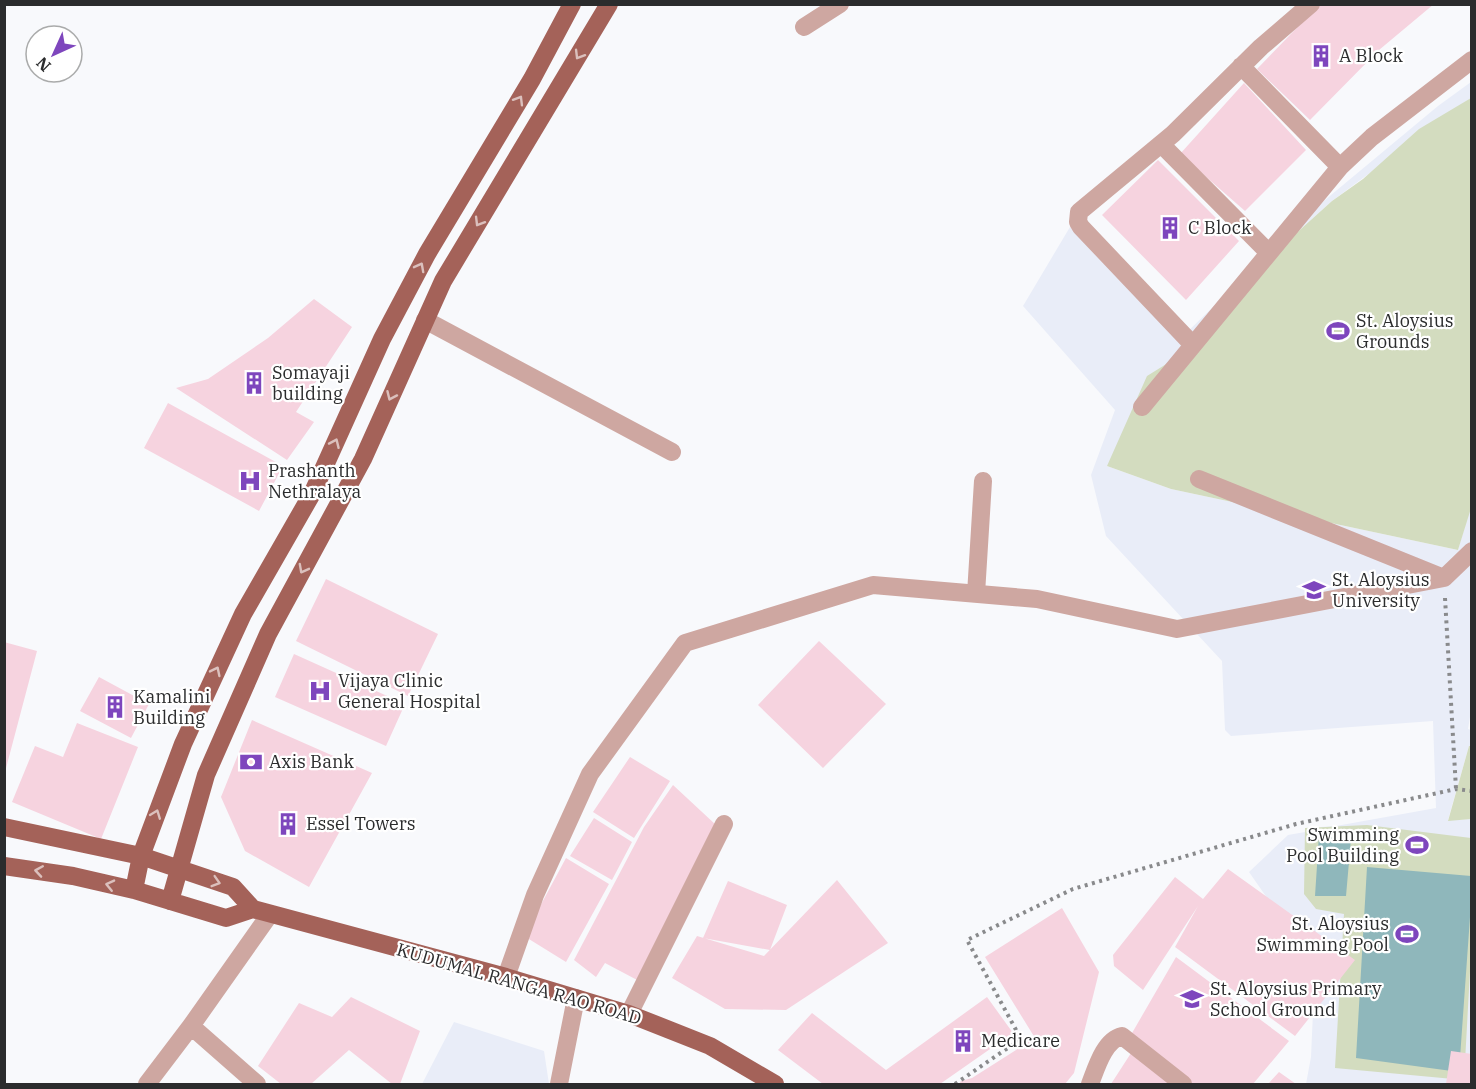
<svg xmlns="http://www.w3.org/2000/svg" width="1476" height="1089" viewBox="0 0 1476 1089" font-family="'IBM Plex Serif',serif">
<rect width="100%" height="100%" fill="#f8f9fc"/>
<path fill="#e9edf8" d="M1471,82V98L1332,201L1272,255L1107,466L1171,489L1458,550L1471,505L1472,705L1468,729L1471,730V746H1469L1448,820L1471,819V1084H1306L1311,1057L1315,967L1249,872L1288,835L1305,832V828L1336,826L1436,808L1433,721L1231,736L1225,730L1222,661L1106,536L1091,475L1115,410L1023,306L1070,227L1181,338L1313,210L1438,106Z
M454,1022L544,1051L549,1084H422Z"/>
<path fill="#d3dcbf" d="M1471,98L1472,505L1458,550L1171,489L1107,466L1147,376L1184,353L1272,255L1332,201L1363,179L1419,129Z
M1469,746H1472L1471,819L1448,821Z
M1367,825L1471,838V953L1464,1080L1335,1068L1344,914L1316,909L1304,894L1305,828Z"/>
<path fill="#8fb7bb" d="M1319,835L1351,839L1346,896H1315Z
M1367,867L1471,876V903L1459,1072L1356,1058Z"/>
<path fill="#f6d3df" d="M1320,4H1434L1379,50L1310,120L1257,69Z
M1244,83L1306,150L1245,211L1180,154Z
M1158,160L1239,241L1186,300L1102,215Z
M314,299L352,327L296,412L314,422L287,460L176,388L208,379L268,338Z
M168,403L283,466L259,511L144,448Z
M326,579L438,634L408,696L296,641Z
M819,641L886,704L823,768L758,705Z
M4,642L37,651L5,772H4Z
M294,654L405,704L386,746L275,697Z
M99,677L149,704L131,738L80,711Z
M252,720L372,773L309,887L245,851L221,797Z
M77,723L138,747L101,839L12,802L35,746L63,757Z
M630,757L670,781L634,838L593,812Z
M673,785L716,825L639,981L605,963L596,977L574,960L644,827Z
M594,818L632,842L612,880L570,856Z
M566,858L609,884L566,962L524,936Z
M1228,869L1355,960L1295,1036L1175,947L1198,906L1143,990L1114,966L1113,955L1175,877L1203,899Z
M837,880L888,943L786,1010L725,1009L672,978L697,936L764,956Z
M728,881L787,905L770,950L703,938Z
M1062,908L1099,972L1074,1073L1065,1084H959L961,1081L972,1078L1035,1038L985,957Z
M1176,957L1289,1041L1253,1084H1183L1128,1040Z
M351,997L420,1031L400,1084H392L349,1050L311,1084H281L258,1066L299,1003L332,1017Z
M987,997L1013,1033L940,1084H823L778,1050L812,1013L886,1070Z
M1133,1050L1175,1084H1111Z
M1451,1051L1472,1054V1084H1446Z
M1279,1072L1296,1084H1268Z"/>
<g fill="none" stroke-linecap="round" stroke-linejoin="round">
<path stroke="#898a8c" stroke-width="4" stroke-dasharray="3 4.5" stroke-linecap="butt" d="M1445,598L1456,789
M955,1084L1021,1039L967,940L1073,889L1296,824L1456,789L1472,791"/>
<path stroke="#cea7a1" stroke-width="18" d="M804,27L840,4
M1241,66L1340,167
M1161,144L1269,253
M425,320L672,452
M1193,345L1081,227L1078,222L1079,212L1173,134L1261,47L1311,4
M1142,407L1340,167L1372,137L1472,60
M1199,479L1444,578
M976,594L983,481
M506,977L535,895L590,774L685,643L873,585L1037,599L1177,629L1444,578L1472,551
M629,1014L724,824
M191,1026L257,1084
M147,1084L191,1026L270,914
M559,1084L576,998
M1090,1084C1096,1069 1104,1040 1122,1036L1183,1084"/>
<path stroke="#a46259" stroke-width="18" d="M4,827L141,856L233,887L253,909L506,977L629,1014L710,1046L775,1084
M4,866L73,876L134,890L226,918L253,909
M134,890L141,856L183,744L243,614L313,492L382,339L427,254L532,79L572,4
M170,901L206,775L268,634L363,459L443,281L609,4"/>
</g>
<defs><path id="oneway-chevron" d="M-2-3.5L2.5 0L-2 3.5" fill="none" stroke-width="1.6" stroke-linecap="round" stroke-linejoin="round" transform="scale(1.5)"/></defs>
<g stroke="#dbc0bd">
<use href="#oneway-chevron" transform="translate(579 55) rotate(121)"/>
<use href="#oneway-chevron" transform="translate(519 100) rotate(-59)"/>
<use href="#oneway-chevron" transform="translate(479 222) rotate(121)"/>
<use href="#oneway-chevron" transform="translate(420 267) rotate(-62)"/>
<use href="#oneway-chevron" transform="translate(391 396) rotate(114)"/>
<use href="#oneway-chevron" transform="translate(335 443) rotate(-66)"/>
<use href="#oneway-chevron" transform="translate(303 569) rotate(118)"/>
<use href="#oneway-chevron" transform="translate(216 671) rotate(-64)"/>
<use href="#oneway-chevron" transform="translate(156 814) rotate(-69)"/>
<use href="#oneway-chevron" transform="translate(39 871) rotate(-171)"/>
<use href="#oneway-chevron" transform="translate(216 882) rotate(17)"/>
<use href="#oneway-chevron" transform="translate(110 885) rotate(-167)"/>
</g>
<defs>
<g id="building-bare" transform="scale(1.8)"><path d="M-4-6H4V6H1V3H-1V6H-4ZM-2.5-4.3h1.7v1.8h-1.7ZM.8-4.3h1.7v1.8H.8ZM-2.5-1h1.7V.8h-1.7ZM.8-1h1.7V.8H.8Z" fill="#7e46bd" stroke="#fff" stroke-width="2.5" paint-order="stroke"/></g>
<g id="stadium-bare" transform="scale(1.8)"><path d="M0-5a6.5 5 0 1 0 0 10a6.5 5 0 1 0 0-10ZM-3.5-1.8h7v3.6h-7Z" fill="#7e46bd" stroke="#fff" stroke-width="2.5" paint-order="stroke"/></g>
<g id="hospital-bare" transform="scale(1.8)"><path d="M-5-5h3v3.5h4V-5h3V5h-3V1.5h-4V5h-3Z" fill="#7e46bd" stroke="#fff" stroke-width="2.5" paint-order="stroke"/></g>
<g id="university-bare" transform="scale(1.8)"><path d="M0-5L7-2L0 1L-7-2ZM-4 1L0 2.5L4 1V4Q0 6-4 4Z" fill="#7e46bd" stroke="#fff" stroke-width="2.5" paint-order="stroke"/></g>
<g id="bank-bare" transform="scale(1.8)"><path d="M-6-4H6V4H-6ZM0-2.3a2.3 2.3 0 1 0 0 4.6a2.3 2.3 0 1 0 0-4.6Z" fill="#7e46bd" stroke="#fff" stroke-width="2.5" paint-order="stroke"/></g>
<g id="school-bare" transform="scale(1.8)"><path d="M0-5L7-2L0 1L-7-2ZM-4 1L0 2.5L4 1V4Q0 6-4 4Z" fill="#7e46bd" stroke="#fff" stroke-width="2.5" paint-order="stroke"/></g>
</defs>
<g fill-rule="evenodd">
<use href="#building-bare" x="1321" y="56"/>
<use href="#building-bare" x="1170" y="228"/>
<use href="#stadium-bare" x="1338" y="331"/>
<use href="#building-bare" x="254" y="383"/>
<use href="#hospital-bare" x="250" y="481"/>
<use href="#university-bare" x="1314" y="590"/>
<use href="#hospital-bare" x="320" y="691"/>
<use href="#building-bare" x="115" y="707"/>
<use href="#bank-bare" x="251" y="762"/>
<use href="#building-bare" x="288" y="824"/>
<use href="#stadium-bare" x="1417" y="845"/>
<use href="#stadium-bare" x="1407" y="934"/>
<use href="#school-bare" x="1192" y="999"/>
<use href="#building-bare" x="963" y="1041"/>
</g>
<g text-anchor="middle" stroke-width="4.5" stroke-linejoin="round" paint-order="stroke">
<g font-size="18" fill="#2b2c2d" stroke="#fff" text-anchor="start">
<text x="1339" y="62">A Block</text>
<text x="1188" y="234">C Block</text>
<text x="1356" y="327">St. Aloysius<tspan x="1356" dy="21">Grounds</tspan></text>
<text x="272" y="379">Somayaji<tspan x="272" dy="21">building</tspan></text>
<text x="268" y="477">Prashanth<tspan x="268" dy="21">Nethralaya</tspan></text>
<text x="1332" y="586">St. Aloysius<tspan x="1332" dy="21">University</tspan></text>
<text x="338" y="687">Vijaya Clinic<tspan x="338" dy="21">General Hospital</tspan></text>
<text x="133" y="703">Kamalini<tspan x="133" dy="21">Building</tspan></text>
<text x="269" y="768">Axis Bank</text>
<text x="306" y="830">Essel Towers</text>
<text x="1399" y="841" text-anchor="end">Swimming<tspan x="1399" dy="21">Pool Building</tspan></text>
<text x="1389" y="930" text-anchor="end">St. Aloysius<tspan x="1389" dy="21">Swimming Pool</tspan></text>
<text x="1210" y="995">St. Aloysius Primary<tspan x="1210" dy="21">School Ground</tspan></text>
<text x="981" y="1047">Medicare</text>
</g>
<g font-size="18" fill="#2b2c2d" stroke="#fff">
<text transform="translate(519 984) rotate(16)" y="6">KUDUMAL RANGA RAO ROAD</text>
</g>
</g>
<rect width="1476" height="1089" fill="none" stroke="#2b2c2d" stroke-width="12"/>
<g transform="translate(54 54) rotate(225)"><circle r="28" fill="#ffffff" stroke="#aaabab" stroke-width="1.5"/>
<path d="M0-4.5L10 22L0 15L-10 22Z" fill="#7e46bd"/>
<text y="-9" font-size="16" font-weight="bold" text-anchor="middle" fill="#2b2c2d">N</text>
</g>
</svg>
